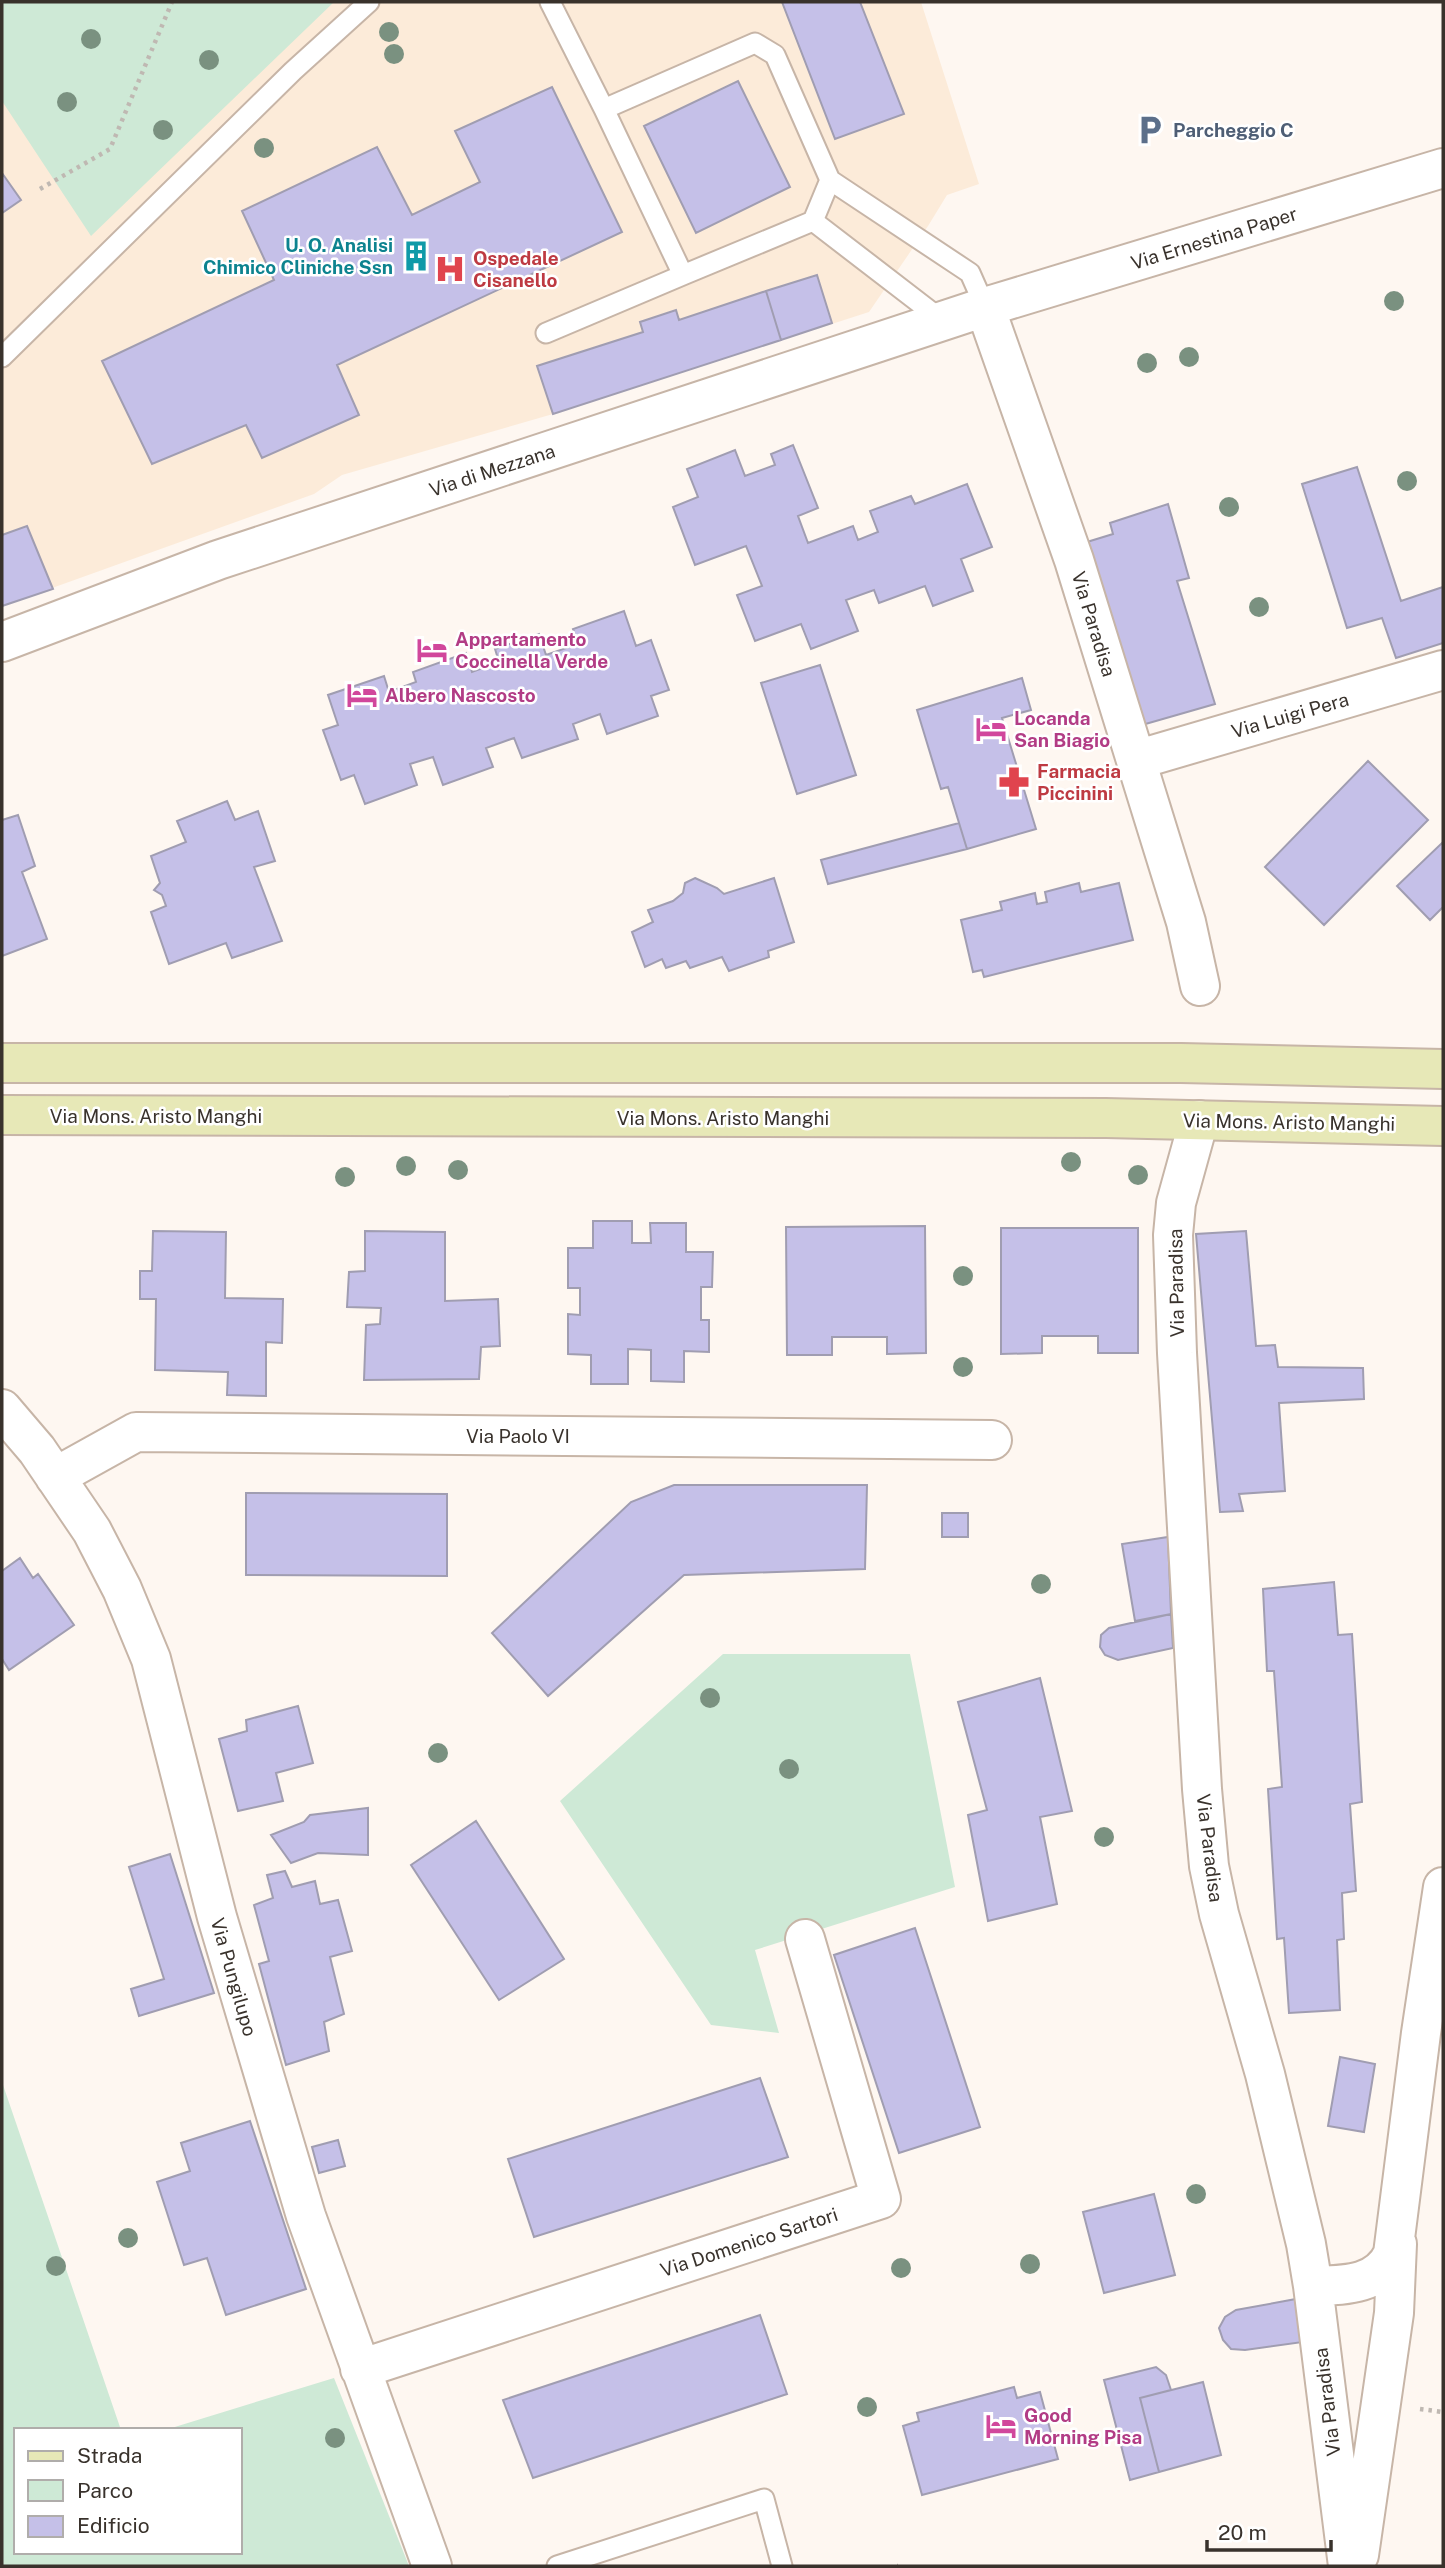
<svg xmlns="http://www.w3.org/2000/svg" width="1445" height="2568" viewBox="0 0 1445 2568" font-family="'Public Sans',sans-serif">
<rect width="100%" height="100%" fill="#fef7f1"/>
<path fill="#fcebd9" d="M2,2H921L979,184L947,195L928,226L869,312L553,414L342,475L314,494L2,606Z"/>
<path fill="#cee9d6" d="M2,2H334L91,236L2,101Z
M723,1654H910L955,1887L755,1950L779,2033L711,2025L560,1801Z
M2,2082L121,2430H16V2552H240V2430H165L334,2378L409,2566H2Z"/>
<path fill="#c5c0e8" stroke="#a09db1" stroke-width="2" d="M782,2H860L904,114L835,139Z
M738,81L790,187L696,233L644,126Z
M552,87L622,232L337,365L359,415L262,458L246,425L152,464L102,361L274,280L242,211L377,147L412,215L480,182L455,131Z
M2,173L21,200L2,213Z
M817,275L832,323L781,340L766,291Z
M766,291L781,340L553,414L537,366L643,332L640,322L676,310L679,320Z
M793,445L818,508L798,516L808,543L853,526L858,540L878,532L870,511L911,496L915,504L967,484L992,547L961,559L973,591L933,606L925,586L879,603L874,590L846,600L858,631L811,649L801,624L755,641L737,595L762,586L746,546L695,565L673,507L698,497L687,469L735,450L745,476L775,465L771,454Z
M1357,467L1401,601L1443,587V643L1396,658L1382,618L1347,628L1302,484Z
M1168,504L1189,578L1177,581L1215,704L1142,725L1087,542L1113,534L1110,523Z
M27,526L53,589L2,606V535Z
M624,611L636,646L651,640L669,690L651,696L658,716L607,734L600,714L573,724L578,739L522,758L514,738L486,748L493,767L443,785L433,757L410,764L417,785L365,804L354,775L341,780L323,730L338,725L328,695L384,676L389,692L416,682L413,672L466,653L472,672L499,662L495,649L539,634L546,655L578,644L573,629Z
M820,665L856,775L797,794L761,683Z
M1022,678L1031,710L1002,718L1036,829L967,849L948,787L941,789L917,710Z
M1368,761L1428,820L1324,925L1265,867Z
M227,801L235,820L258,811L275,861L254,867L282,941L232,958L226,943L169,964L151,912L166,906L162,895L154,890L160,883L151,856L186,842L177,821Z
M18,815L35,866L22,872L47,939L2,956V820Z
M959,823L967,849L828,884L821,860Z
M1443,842V907L1430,920L1397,886Z
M695,878L717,888L724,894L774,878L794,942L768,951L769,957L729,971L722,957L690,968L686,961L666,968L662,959L645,967L632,932L653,922L648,910L673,901L683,893L685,883Z
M1079,883L1081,892L1119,883L1133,940L984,977L982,970L973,972L961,920L1002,910L1000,902L1035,893L1037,904L1047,902L1045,892Z
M593,1221H632V1243H651L650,1223H686V1252H713L712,1287H701V1320H709V1352L684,1351V1382L651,1381V1350L628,1349V1384H591V1355L568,1354V1314L580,1315V1288H568V1248H593Z
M925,1226L926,1353L887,1354V1337H832V1355H787L786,1227Z
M1001,1228H1138V1353H1098V1336H1042V1353L1001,1354Z
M153,1231L226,1232L225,1298L283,1299L282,1343L266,1342V1396L227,1395L228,1372L155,1370L156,1299H140V1271H152Z
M365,1231L445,1232V1301L498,1299L500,1346L481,1347L479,1379L364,1380L366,1325L380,1324L381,1308L347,1307L349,1272L365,1271Z
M1246,1231L1256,1346L1275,1345L1278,1367L1363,1368L1364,1399L1279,1403L1285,1491L1239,1494L1243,1511L1220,1512L1196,1234Z
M674,1485H867L865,1569L684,1575L548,1696L492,1633L631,1502Z
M246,1493L447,1494V1576L246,1575Z
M942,1513H968V1537H942Z
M1168,1537L1171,1614L1135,1621L1122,1544Z
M20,1558L33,1578L38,1574L74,1625L9,1670L2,1659V1571Z
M1334,1582L1338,1635L1352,1634L1362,1802L1350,1804L1356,1891L1342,1893L1344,1939L1337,1940L1340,2010L1289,2013L1284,1938L1277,1939L1268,1789L1282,1787L1274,1671H1267L1263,1589Z
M1171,1614L1173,1648L1118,1660L1105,1655L1100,1647L1101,1635L1109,1628Z
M1040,1678L1072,1811L1040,1817L1057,1904L988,1921L968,1815L987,1810L958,1702Z
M298,1706L313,1763L276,1773L283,1801L238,1811L219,1739L247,1731L246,1720Z
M368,1808V1855L318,1853L291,1863L271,1835L304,1822L310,1815Z
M476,1821L564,1959L499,2000L411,1865Z
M170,1854L214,1993L139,2016L131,1989L164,1979L129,1867Z
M285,1871L292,1887L315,1881L320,1904L338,1900L352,1951L330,1957L344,2014L324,2022L329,2051L286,2065L259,1964L269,1961L254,1905L273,1898L267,1875Z
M915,1928L980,2127L899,2153L834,1955Z
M1340,2057L1375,2064L1364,2132L1328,2126Z
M760,2078L788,2157L534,2237L508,2159Z
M250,2121L306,2289L226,2315L207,2258L184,2265L157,2182L190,2171L181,2143Z
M338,2140L345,2166L319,2173L312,2147Z
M1154,2194L1175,2275L1104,2293L1083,2212Z
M1296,2299L1303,2342L1245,2350L1231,2349L1223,2340L1219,2328L1225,2317L1236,2310Z
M760,2315L787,2394L533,2478L503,2400Z
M1156,2367L1166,2375L1171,2390L1140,2398L1159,2472L1130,2480L1104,2380Z
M1203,2382L1221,2455L1159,2472L1140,2398Z
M1014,2387L1017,2398L1040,2392L1058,2459L922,2495L903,2426L919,2421L917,2413Z"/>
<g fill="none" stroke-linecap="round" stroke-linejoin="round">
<g stroke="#c7b5a7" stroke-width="23">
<path id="lane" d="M550,2L604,109L683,275L813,221L830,180
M604,109L755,43L775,55L830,180L970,273L985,307
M813,221L943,321
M546,333L683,275
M2,357L293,71L369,2
M557,2566L764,2499L782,2566"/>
</g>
<g stroke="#c7b5a7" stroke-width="42">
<path id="street" d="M985,307L1074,560L1186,922L1200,986
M2,642L218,560L985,307L1443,168
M1136,760L1443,670
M1199,1120L1176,1203L1173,1235L1177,1353L1202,1789L1209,1866L1219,1914L1265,2074L1306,2244L1313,2286L1348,2566
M2,1409L37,1450L92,1531L122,1589L151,1659L217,1917L306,2216L432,2566
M55,1477L136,1432L992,1440
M1313,2286C1344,2285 1378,2286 1393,2254L1421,2033L1443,1887
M360,2369L881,2199L805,1939
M1359,2555L1394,2313L1397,2244"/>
</g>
<g stroke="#c7b5a7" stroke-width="42">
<path id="secondary" d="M2,1063H1181L1443,1069
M2,1115L1106,1118L1443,1126"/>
</g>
<path stroke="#bfb8b2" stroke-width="4.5" stroke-dasharray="3.5 5" stroke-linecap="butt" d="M40,189L110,149L172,2
M1420,2409L1443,2412
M897,2566H898"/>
<use href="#lane" stroke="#fff" stroke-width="19"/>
<use href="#street" stroke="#fff" stroke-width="38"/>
<use href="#secondary" stroke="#e7e8b7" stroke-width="38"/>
</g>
<g fill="#7a9180">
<circle cx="389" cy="32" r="10"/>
<circle cx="91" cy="39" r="10"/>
<circle cx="394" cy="54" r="10"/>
<circle cx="209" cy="60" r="10"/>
<circle cx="67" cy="102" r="10"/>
<circle cx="163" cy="130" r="10"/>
<circle cx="264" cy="148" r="10"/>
<circle cx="1394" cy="301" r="10"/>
<circle cx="1189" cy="357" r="10"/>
<circle cx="1147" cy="363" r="10"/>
<circle cx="1407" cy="481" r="10"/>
<circle cx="1229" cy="507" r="10"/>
<circle cx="1259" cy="607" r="10"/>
<circle cx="1071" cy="1162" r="10"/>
<circle cx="406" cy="1166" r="10"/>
<circle cx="458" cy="1170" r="10"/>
<circle cx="1138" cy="1175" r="10"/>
<circle cx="345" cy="1177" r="10"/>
<circle cx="963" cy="1276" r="10"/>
<circle cx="963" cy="1367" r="10"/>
<circle cx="1041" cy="1584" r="10"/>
<circle cx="710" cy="1698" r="10"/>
<circle cx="438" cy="1753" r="10"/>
<circle cx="789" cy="1769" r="10"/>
<circle cx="1104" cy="1837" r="10"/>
<circle cx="1196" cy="2194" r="10"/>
<circle cx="128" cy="2238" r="10"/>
<circle cx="1030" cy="2264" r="10"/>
<circle cx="56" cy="2266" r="10"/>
<circle cx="901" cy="2268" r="10"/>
<circle cx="867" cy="2407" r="10"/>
<circle cx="335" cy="2438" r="10"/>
</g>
<defs>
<g id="parking-bare" transform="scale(2.415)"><path d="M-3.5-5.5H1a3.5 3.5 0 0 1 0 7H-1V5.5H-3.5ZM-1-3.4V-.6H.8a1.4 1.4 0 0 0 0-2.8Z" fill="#5c6f8a" stroke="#fff" stroke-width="2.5" paint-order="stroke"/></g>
<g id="building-bare" transform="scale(2.415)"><path d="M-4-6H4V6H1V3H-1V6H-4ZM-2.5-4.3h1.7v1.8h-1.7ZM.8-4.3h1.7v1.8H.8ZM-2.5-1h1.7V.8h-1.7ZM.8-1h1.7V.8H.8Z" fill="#0f9aa8" stroke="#fff" stroke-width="2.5" paint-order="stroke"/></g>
<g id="hospital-bare" transform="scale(2.415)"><path d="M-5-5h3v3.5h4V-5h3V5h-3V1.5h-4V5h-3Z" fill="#e0444e" stroke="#fff" stroke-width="2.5" paint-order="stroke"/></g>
<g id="hotel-bare" transform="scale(2.415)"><path d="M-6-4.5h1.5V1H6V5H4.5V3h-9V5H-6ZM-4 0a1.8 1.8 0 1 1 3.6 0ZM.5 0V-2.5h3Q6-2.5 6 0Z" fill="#d1479c" stroke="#fff" stroke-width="2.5" paint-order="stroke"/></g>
<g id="pharmacy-bare" transform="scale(2.415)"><path d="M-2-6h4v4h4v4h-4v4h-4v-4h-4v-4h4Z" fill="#e0444e" stroke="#fff" stroke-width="2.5" paint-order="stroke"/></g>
</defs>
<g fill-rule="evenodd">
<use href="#parking-bare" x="1150" y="130"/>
<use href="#building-bare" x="416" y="256"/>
<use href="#hospital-bare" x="450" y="269"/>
<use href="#hotel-bare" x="432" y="650"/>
<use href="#hotel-bare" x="362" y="695"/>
<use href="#hotel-bare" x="991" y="729"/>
<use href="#pharmacy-bare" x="1014" y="782"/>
<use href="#hotel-bare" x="1001" y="2426"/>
</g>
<g text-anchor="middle" stroke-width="5" stroke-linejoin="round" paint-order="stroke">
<g font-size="19" font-weight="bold" fill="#4e5e75" stroke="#fff" text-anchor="start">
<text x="1173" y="137">Parcheggio C</text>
</g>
<g font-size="19" fill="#39322c" stroke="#fff">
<text transform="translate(1214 238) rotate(-17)" y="7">Via Ernestina Paper</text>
<text transform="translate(492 470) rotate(-18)" y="7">Via di Mezzana</text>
<text transform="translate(1094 624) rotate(73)" y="7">Via Paradisa</text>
<text transform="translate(1290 715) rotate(-16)" y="7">Via Luigi Pera</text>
<text x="156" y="1123">Via Mons. Aristo Manghi</text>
<text x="723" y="1125">Via Mons. Aristo Manghi</text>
<text transform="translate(1289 1122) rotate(1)" y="7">Via Mons. Aristo Manghi</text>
<text transform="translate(1176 1283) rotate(-91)" y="7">Via Paradisa</text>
<text x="518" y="1443">Via Paolo VI</text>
<text transform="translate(1210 1848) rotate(83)" y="7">Via Paradisa</text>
<text transform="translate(234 1977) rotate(74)" y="7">Via Pungilupo</text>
<text transform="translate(749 2242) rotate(-18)" y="7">Via Domenico Sartori</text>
<text transform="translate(1327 2402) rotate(-97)" y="7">Via Paradisa</text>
</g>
<g font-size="19" font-weight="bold" fill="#0d838f" stroke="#fff" text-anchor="end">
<text x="393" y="252">U. O. Analisi<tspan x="393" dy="22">Chimico Cliniche Ssn</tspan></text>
</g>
<g font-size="19" font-weight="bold" fill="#be3a42" stroke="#fff" text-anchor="start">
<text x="473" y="265">Ospedale<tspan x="473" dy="22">Cisanello</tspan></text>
<text x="1037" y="778">Farmacia<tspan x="1037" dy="22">Piccinini</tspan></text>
</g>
<g font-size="19" font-weight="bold" fill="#b23c85" stroke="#fff" text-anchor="start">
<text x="455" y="646">Appartamento<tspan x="455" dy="22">Coccinella Verde</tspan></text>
<text x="385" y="702">Albero Nascosto</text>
<text x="1014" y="725">Locanda<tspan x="1014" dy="22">San Biagio</tspan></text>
<text x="1024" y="2422">Good<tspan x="1024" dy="22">Morning Pisa</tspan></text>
</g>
</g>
<rect width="1445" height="2568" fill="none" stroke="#39322c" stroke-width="7"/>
<rect x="14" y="2428" width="228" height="126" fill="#ffffff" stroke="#b0adab" stroke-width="2"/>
<rect x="28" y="2451" width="35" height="10" fill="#e7e8b7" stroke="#b0adab" stroke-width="2"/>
<text x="77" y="2463" font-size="21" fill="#39322c">Strada</text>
<rect x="28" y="2480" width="35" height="21" fill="#cee9d6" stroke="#b0adab" stroke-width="2"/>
<text x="77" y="2498" font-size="21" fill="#39322c">Parco</text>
<rect x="28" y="2516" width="35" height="21" fill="#c5c0e8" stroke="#b0adab" stroke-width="2"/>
<text x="77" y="2533" font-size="21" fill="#39322c">Edificio</text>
<path d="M1207 2540v10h124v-10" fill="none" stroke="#39322c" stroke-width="3.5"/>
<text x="1218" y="2540" font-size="21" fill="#39322c" stroke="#ffffff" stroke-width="5" paint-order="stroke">20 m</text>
</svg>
